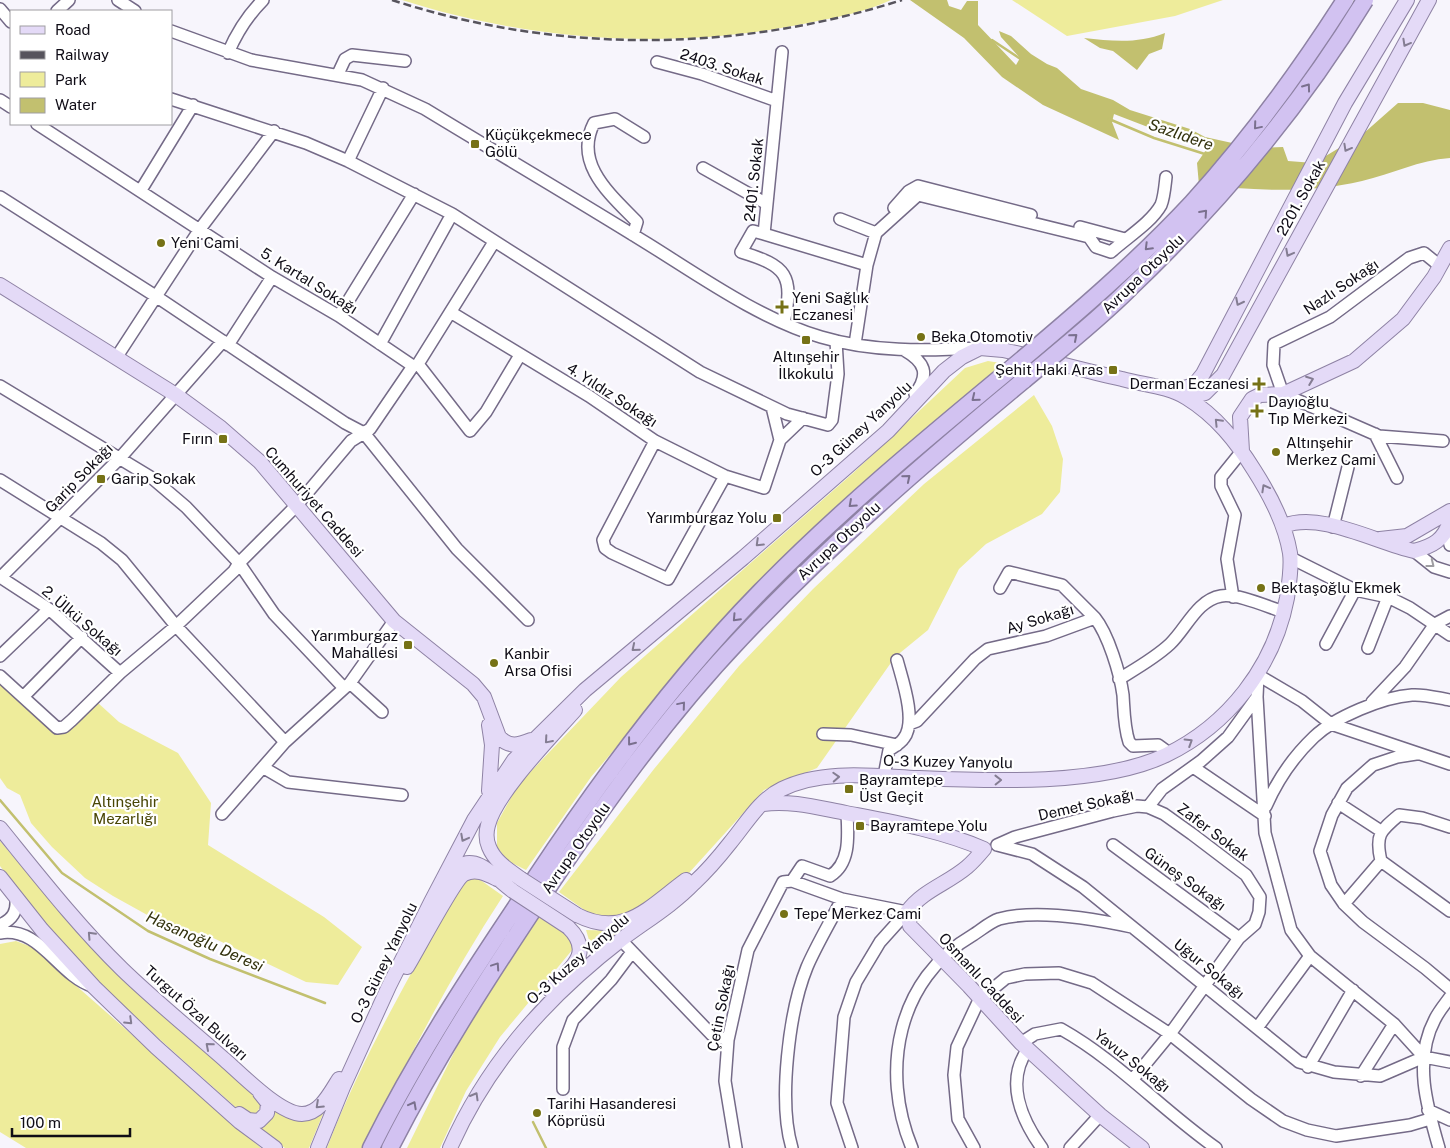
<svg xmlns="http://www.w3.org/2000/svg" width="1450" height="1148" viewBox="0 0 1450 1148" font-family="'Public Sans',sans-serif">
<rect width="100%" height="100%" fill="#f7f5fc"/>
<path fill="#eeec9b" d="M402,0H891C863,13 833,18 803,24C671,51 530,41 402,0Z
M1012,0H1223L1175,16L1067,36Z
M988,361L1007,364L852,494L771,570L707,641L591,777L526,870L508,861L497,847V823L518,785L621,677L852,474L965,368Z
M1034,395L1052,426L1063,459L1060,492L1042,514L986,544L959,569L928,630L895,657L817,768L764,790L688,874L644,906L617,918L590,914L559,892L654,769L739,666L813,589L924,484Z
M0,681L57,733C74,733 86,714 97,702L119,722L178,753L211,803L208,845L324,917L362,947L338,985L306,982L207,935L169,927L113,896L85,878L52,847L31,823L20,795L7,788L0,778Z
M0,841C79,936 164,1019 258,1098L261,1106L255,1115L242,1113L126,1009L72,955L20,893L0,866Z
M465,879H479L503,896C450,977 406,1062 364,1148H327C363,1054 415,966 465,879Z
M539,916L571,938L573,949L500,1037L466,1091L440,1148H407L463,1034Z
M586,930L621,931L587,962L592,950Z
M16,941L32,947L261,1148H26L0,1132V944Z
M271,1105C293,1122 302,1126 325,1109L309,1148H285L258,1128Z"/>
<path fill="#c2c06f" d="M910,0H947L949,6L961,10L967,1H978V25L1016,65L1020,58L1001,37L999,31L1011,36L1031,54L1047,64L1057,68L1081,89L1113,100L1130,110L1190,129L1205,137L1255,148L1283,147L1288,161L1314,163L1364,133L1398,103H1423L1450,110V158C1419,160 1392,174 1362,181C1308,194 1254,190 1199,185L1197,163L1208,147L1194,139L1166,134L1114,114L1112,122L1119,140L1043,105L1002,77L964,38Z
M1165,33L1162,49L1149,54L1137,70L1113,51L1100,48L1084,38C1112,41 1138,44 1165,33Z"/>
<g fill="none" stroke-linecap="round" stroke-linejoin="round">
<path stroke="#c2c06f" stroke-width="2.5" d="M992,40L1022,60
M1109,119L1154,138L1208,155
M0,800L62,873L148,931L210,959L325,1003
M533,1122L546,1148"/>
<g stroke="#746a87" stroke-width="14">
<path id="minor" d="M118,0L135,11
M0,9L11,22
M57,11L69,0
M171,31L251,60L362,80L425,109C499,154 574,198 648,244C701,277 760,319 821,337C871,352 926,351 978,348
M782,52L764,234L867,265
M228,53C237,32 247,16 263,0
M657,62L702,74L777,101
M338,74L345,59L352,55L405,61
M171,99L306,143L348,161L452,214L700,372L787,414L828,425L832,420L838,374L836,341
M0,100L11,107
M37,124L272,277L339,316L413,366
M348,161L383,88
M703,168L767,204
M141,190L193,105
M0,197L157,297L345,423L364,433L457,549L528,620
M894,208L909,191L918,186L1031,215
M840,219L876,233
M1080,227L1125,239
M764,234L753,231L741,252C787,266 794,275 784,323
M633,235L637,222C611,195 573,164 594,123L615,119L644,137
M1440,266L1424,253L1409,258L1330,317L1274,344L1273,365L1283,394L1379,436L1443,441
M452,313L589,396L655,441L725,476L764,488L780,440L772,407
M339,316L414,194
M380,344L452,214
M855,344L867,265L876,233L918,195L1089,237L1096,247L1111,252C1126,238 1151,223 1161,205C1164,198 1165,186 1166,177
M228,345L272,277
M904,350C925,362 930,374 915,394
M116,358L200,229L274,131
M418,364L470,431L486,412L520,355
M0,386L152,478L186,507L239,563L274,614L344,688
M1375,434L1397,478
M780,440L803,418
M655,441L603,540L605,548L612,553L668,579L725,476
M0,480L101,543L122,560L176,626L285,742
M1333,527L1348,467
M1447,530L1450,545
M1414,551L1434,567L1450,572
M1291,558L1355,590L1388,597L1410,608L1450,635
M0,577L49,609L120,673
M0,578L120,458L223,341
M1000,588L1009,572L1062,585L1095,618
M1233,597L1227,559L1235,515L1221,486V477L1242,451
M1326,644L1355,590
M1368,648L1388,597
M0,656L49,609
M0,676L57,728L64,727L72,720L120,673L176,626L234,571L239,563L297,505L351,441L370,429L413,366L418,364L494,242
M1119,679C1137,668 1155,658 1170,644C1186,629 1197,600 1221,596C1237,593 1268,607 1284,612
M350,683L382,712
M24,696L82,637
M1372,702L1405,667L1435,624L1450,616
M909,724L917,721L975,659L988,649L1046,636L1095,618C1108,634 1120,673 1123,695C1124,710 1124,727 1129,742L1133,746L1158,745L1169,753
M823,734L851,735L897,745
M1416,754L1397,757L1373,765L1347,788L1332,815L1320,851L1331,885L1344,904L1363,922L1425,968L1450,989
M1193,767L1265,816
M264,768L288,782L402,795
M884,776L889,750C894,747 901,743 904,738C917,721 902,679 897,660
M1338,803L1381,831
M1266,806C1277,781 1294,756 1314,737C1335,717 1383,697 1412,695C1424,694 1438,698 1450,700
M1148,807L1162,789L1201,761L1228,737L1257,697
M222,814L285,742L350,683L394,621
M1450,827L1422,818L1399,815C1380,831 1375,835 1381,861L1450,911
M997,845L1015,837L1113,811L1137,806L1148,807L1164,814L1192,834L1246,875L1260,897L1259,912L1255,924L1239,938L1170,1034L1133,1079
M997,845L1032,854L1083,887L1299,1062L1334,1072L1380,1076L1424,1057
M1113,845L1239,938
M792,881L802,866L830,876C851,863 848,835 847,813
M1344,904L1381,861
M0,925C13,919 17,912 16,898
M0,933C40,926 58,975 92,986
M621,940L712,1035L728,1040
M1257,1028L1310,956
M1021,1043L1035,1034L1061,1029C1118,1061 1162,1110 1216,1148
M1028,1049C1005,1081 1021,1119 1042,1148
M1424,1057L1394,1024L1310,956L1291,930L1265,833L1257,697L1258,675L1302,701L1331,724L1450,764
M1424,1057L1450,1062
M1308,1067L1353,990
M1361,1076L1394,1024
M563,1089V1047L573,1020L611,980L632,952
M1428,1110L1450,1120
M736,1148L725,1081L728,1040L748,950L783,882L792,881L842,899L907,912L880,942L856,982L844,1017L837,1103L852,1148
M792,1148C778,1102 789,1011 807,967C817,944 831,921 842,899
M912,1148C880,1071 897,979 973,935C981,930 990,922 999,919C1036,909 1095,919 1132,927
M974,1148L958,1119L954,1075L957,1047L979,1000L1006,978L1025,974L1059,973L1092,983L1170,1034L1251,1099L1283,1121L1307,1130L1336,1136L1410,1125L1430,1119
M1070,1148L1100,1115
M1439,1148C1427,1107 1413,1060 1435,1019C1439,1011 1445,1004 1450,997"/>
</g>
<g stroke="#8e82a4" stroke-width="16">
<path id="major" d="M0,285L176,395L221,428L260,462L394,621L473,684L484,697L499,737C510,748 518,745 531,740
M1175,391L1194,385L1203,374L1345,103L1407,0
M1188,398L1205,393L1223,375L1429,0
M1242,451L1240,417L1252,399L1260,395L1283,394L1354,361L1403,319L1434,277L1450,248
M1284,526C1320,511 1377,543 1414,551C1433,546 1444,540 1450,521
M1380,539L1407,536L1450,511
M489,791L492,745L489,725
M763,804C791,800 819,808 846,813C893,822 940,830 984,849C979,855 974,861 967,867C947,884 923,890 907,912L910,926L969,986L1021,1043L1100,1115L1142,1148
M0,828C39,876 78,926 122,969C155,1001 191,1030 225,1060C241,1074 280,1114 302,1114C320,1114 330,1093 339,1079
M0,877L42,930L94,987L156,1047L240,1122L275,1148
M449,878C470,844 492,876 513,891
M521,879C509,870 495,862 489,847C486,840 486,832 488,825C496,793 552,736 575,710
M577,915C624,939 649,907 686,880
M407,967C417,951 454,880 464,874C476,868 487,874 497,879
M550,990C570,969 595,953 568,927
M239,1114L248,1120L259,1121L267,1113L268,1103L260,1093
M318,1148L343,1087L389,986L431,902L474,820L514,760L585,690L743,558L888,431L944,371L962,357L980,348L1003,350C1043,359 1082,370 1122,379C1144,385 1168,386 1187,398C1216,416 1236,441 1254,470C1270,495 1285,523 1290,553C1292,567 1289,584 1287,598C1274,667 1228,725 1166,755C1101,786 989,781 917,778C875,776 822,769 782,789C759,800 746,824 730,843C719,857 707,871 694,883C673,905 646,921 622,939C548,996 488,1062 450,1148"/>
</g>
<g stroke="#8e82a4" stroke-width="19">
<path id="highway" d="M371,1148C419,1052 476,966 536,877C603,776 675,679 760,592C839,511 926,439 1013,367
M390,1148C434,1061 487,979 541,898C602,807 665,718 741,638C829,545 925,462 1024,380"/>
</g>
<use href="#minor" stroke="#fff" stroke-width="11"/>
<use href="#major" stroke="#e4daf7" stroke-width="14"/>
<use href="#highway" stroke="#d2c2f1" stroke-width="16"/>
<path stroke="#57545d" stroke-width="2.5" stroke-dasharray="8 4" stroke-linecap="butt" d="M392,0C558,54 736,53 902,0"/>
<g stroke="#8e82a4" stroke-width="16" stroke-linecap="butt">
<path id="major-bridge" d="M521,879L577,915
M513,891L568,927"/>
</g>
<g stroke="#8e82a4" stroke-width="19" stroke-linecap="butt">
<path id="highway-bridge" d="M1013,367C1075,315 1137,262 1192,203C1249,140 1299,72 1345,0
M1024,380C1060,350 1097,321 1130,288C1220,202 1300,107 1365,0"/>
</g>
<use href="#major-bridge" stroke="#e4daf7" stroke-width="14"/>
<use href="#highway-bridge" stroke="#d2c2f1" stroke-width="16"/>
</g>
<defs><path id="oneway-chevron" d="M-2-3.5L2.5 0L-2 3.5" fill="none" stroke-width="1.6" stroke-linecap="round" stroke-linejoin="round" transform="scale(1.25)"/></defs>
<g stroke="#847d92">
<use href="#oneway-chevron" transform="translate(1406 43) rotate(119)"/>
<use href="#oneway-chevron" transform="translate(1347 148) rotate(119)"/>
<use href="#oneway-chevron" transform="translate(1289 253) rotate(118)"/>
<use href="#oneway-chevron" transform="translate(1239 302) rotate(117)"/>
<use href="#oneway-chevron" transform="translate(1310 380) rotate(-21)"/>
<use href="#oneway-chevron" transform="translate(1218 422) rotate(-134)"/>
<use href="#oneway-chevron" transform="translate(1265 488) rotate(-119)"/>
<use href="#oneway-chevron" transform="translate(759 543) rotate(136)"/>
<use href="#oneway-chevron" transform="translate(635 648) rotate(140)"/>
<use href="#oneway-chevron" transform="translate(548 740) rotate(131)"/>
<use href="#oneway-chevron" transform="translate(1189 742) rotate(-32)"/>
<use href="#oneway-chevron" transform="translate(836 777) rotate(-3)"/>
<use href="#oneway-chevron" transform="translate(998 780) rotate(-1)"/>
<use href="#oneway-chevron" transform="translate(464 838) rotate(118)"/>
<use href="#oneway-chevron" transform="translate(91 935) rotate(-133)"/>
<use href="#oneway-chevron" transform="translate(129 1021) rotate(44)"/>
<use href="#oneway-chevron" transform="translate(209 1046) rotate(-139)"/>
<use href="#oneway-chevron" transform="translate(475 1096) rotate(-60)"/>
<use href="#oneway-chevron" transform="translate(319 1105) rotate(137)"/>
</g>
<g stroke="#7a708e">
<use href="#oneway-chevron" transform="translate(1307 87) rotate(-54)"/>
<use href="#oneway-chevron" transform="translate(1257 126) rotate(130)"/>
<use href="#oneway-chevron" transform="translate(1204 213) rotate(-48)"/>
<use href="#oneway-chevron" transform="translate(1148 247) rotate(135)"/>
<use href="#oneway-chevron" transform="translate(1074 337) rotate(-41)"/>
<use href="#oneway-chevron" transform="translate(975 398) rotate(141)"/>
<use href="#oneway-chevron" transform="translate(907 478) rotate(-40)"/>
<use href="#oneway-chevron" transform="translate(852 504) rotate(138)"/>
<use href="#oneway-chevron" transform="translate(736 618) rotate(133)"/>
<use href="#oneway-chevron" transform="translate(682 705) rotate(-50)"/>
<use href="#oneway-chevron" transform="translate(631 742) rotate(128)"/>
<use href="#oneway-chevron" transform="translate(496 966) rotate(-56)"/>
<use href="#oneway-chevron" transform="translate(413 1105) rotate(-62)"/>
</g>
<use stroke="#9f9ea2" href="#oneway-chevron" transform="translate(1431 564) rotate(38)"/>
<g fill="#767216" stroke="#fff" stroke-width="2">
<rect x="470" y="139" width="10" height="10" rx="2.5"/>
<circle cx="161" cy="243" r="5"/>
<path d="M779.5 299.5h5v5h5v5h-5v5h-5v-5h-5v-5h5z"/>
<circle cx="921" cy="337" r="5"/>
<rect x="801" y="335" width="10" height="10" rx="2.5"/>
<rect x="1108" y="365" width="10" height="10" rx="2.5"/>
<path d="M1256.5 376.5h5v5h5v5h-5v5h-5v-5h-5v-5h5z"/>
<path d="M1254.5 403.5h5v5h5v5h-5v5h-5v-5h-5v-5h5z"/>
<rect x="218" y="434" width="10" height="10" rx="2.5"/>
<circle cx="1276" cy="452" r="5"/>
<rect x="96" y="474" width="10" height="10" rx="2.5"/>
<rect x="772" y="513" width="10" height="10" rx="2.5"/>
<circle cx="1261" cy="588" r="5"/>
<rect x="403" y="640" width="10" height="10" rx="2.5"/>
<circle cx="494" cy="663" r="5"/>
<rect x="844" y="784" width="10" height="10" rx="2.5"/>
<rect x="855" y="821" width="10" height="10" rx="2.5"/>
<circle cx="784" cy="914" r="5"/>
<circle cx="537" cy="1113" r="5"/>
</g>
<g text-anchor="middle" stroke-width="4.5" stroke-linejoin="round" paint-order="stroke">
<g font-size="15" fill="#0f0c16" stroke="#fff">
<text transform="translate(722 67) rotate(18)" y="5">2403. Sokak</text>
<text transform="translate(754 180) rotate(-84)" y="5">2401. Sokak</text>
<text transform="translate(1301 198) rotate(-61)" y="5">2201. Sokak</text>
<text transform="translate(1143 274) rotate(-44)" y="5">Avrupa Otoyolu</text>
<text transform="translate(309 281) rotate(32)" y="5">5. Kartal Sokağı</text>
<text transform="translate(1341 287) rotate(-34)" y="5">Nazlı Sokağı</text>
<text transform="translate(612 395) rotate(33)" y="5">4. Yıldız Sokağı</text>
<text transform="translate(861 429) rotate(-43)" y="5">O-3 Güney Yanyolu</text>
<text transform="translate(79 478) rotate(-46)" y="5">Garip Sokağı</text>
<text transform="translate(314 502) rotate(49)" y="5">Cumhuriyet Caddesi</text>
<text transform="translate(839 541) rotate(-43)" y="5">Avrupa Otoyolu</text>
<text transform="translate(1040 619) rotate(-17)" y="5">Ay Sokağı</text>
<text transform="translate(82 621) rotate(40)" y="5">2. Ülkü Sokağı</text>
<text transform="translate(948 762) rotate(1)" y="5">O-3 Kuzey Yanyolu</text>
<text transform="translate(1086 805) rotate(-13)" y="5">Demet Sokağı</text>
<text transform="translate(1213 832) rotate(37)" y="5">Zafer Sokak</text>
<text transform="translate(576 848) rotate(-55)" y="5">Avrupa Otoyolu</text>
<text transform="translate(1185 879) rotate(36)" y="5">Güneş Sokağı</text>
<text transform="translate(578 959) rotate(-41)" y="5">O-3 Kuzey Yanyolu</text>
<text transform="translate(384 963) rotate(-64)" y="5">O-3 Güney Yanyolu</text>
<text transform="translate(1209 969) rotate(39)" y="5">Uğur Sokağı</text>
<text transform="translate(981 978) rotate(47)" y="5">Osmanlı Caddesi</text>
<text transform="translate(721 1008) rotate(-79)" y="5">Çetin Sokağı</text>
<text transform="translate(196 1013) rotate(42)" y="5">Turgut Özal Bulvarı</text>
<text transform="translate(1132 1061) rotate(38)" y="5">Yavuz Sokağı</text>
</g>
<g font-size="15" fill="#0f0c16" stroke="#fff" text-anchor="start">
<text x="485" y="140">Küçükçekmece<tspan x="485" dy="17">Gölü</tspan></text>
<text x="171" y="248">Yeni Cami</text>
<text x="792" y="303">Yeni Sağlık<tspan x="792" dy="17">Eczanesi</tspan></text>
<text x="931" y="342">Beka Otomotiv</text>
<text x="806" y="362" text-anchor="middle">Altınşehir<tspan x="806" dy="17">İlkokulu</tspan></text>
<text x="1103" y="375" text-anchor="end">Şehit Haki Aras</text>
<text x="1249" y="389" text-anchor="end">Derman Eczanesi</text>
<text x="1268" y="407">Dayıoğlu<tspan x="1268" dy="17">Tıp Merkezi</tspan></text>
<text x="213" y="444" text-anchor="end">Fırın</text>
<text x="1286" y="448">Altınşehir<tspan x="1286" dy="17">Merkez Cami</tspan></text>
<text x="111" y="484">Garip Sokak</text>
<text x="767" y="523" text-anchor="end">Yarımburgaz Yolu</text>
<text x="1271" y="593">Bektaşoğlu Ekmek</text>
<text x="398" y="641" text-anchor="end">Yarımburgaz<tspan x="398" dy="17">Mahallesi</tspan></text>
<text x="504" y="659">Kanbir<tspan x="504" dy="17">Arsa Ofisi</tspan></text>
<text x="859" y="785">Bayramtepe<tspan x="859" dy="17">Üst Geçit</tspan></text>
<text x="870" y="831">Bayramtepe Yolu</text>
<text x="794" y="919">Tepe Merkez Cami</text>
<text x="547" y="1109">Tarihi Hasanderesi<tspan x="547" dy="17">Köprüsü</tspan></text>
</g>
<g font-size="15" fill="#494605" stroke="#fff">
<text x="125" y="807">Altınşehir<tspan x="125" dy="17">Mezarlığı</tspan></text>
</g>
<g font-size="16" font-style="italic" fill="#33320e" stroke="#fff">
<text transform="translate(1181 134) rotate(19)" y="6">Sazlıdere</text>
<text transform="translate(205 941) rotate(24)" y="6">Hasanoğlu Deresi</text>
</g>
</g>
<rect x="10" y="10" width="162" height="115" fill="#ffffff" stroke="#9f9ea2"/>
<rect x="20" y="26" width="25" height="8" fill="#e4daf7" stroke="#9f9ea2"/>
<text x="55" y="35" font-size="15" fill="#0f0c16">Road</text>
<rect x="20" y="51" width="25" height="8" fill="#57545d" stroke="#9f9ea2"/>
<text x="55" y="60" font-size="15" fill="#0f0c16">Railway</text>
<rect x="20" y="72" width="25" height="15" fill="#eeec9b" stroke="#9f9ea2"/>
<text x="55" y="85" font-size="15" fill="#0f0c16">Park</text>
<rect x="20" y="98" width="25" height="15" fill="#c2c06f" stroke="#9f9ea2"/>
<text x="55" y="110" font-size="15" fill="#0f0c16">Water</text>
<path d="M12 1128v8h118v-8" fill="none" stroke="#0f0c16" stroke-width="2.5"/>
<text x="20" y="1128" font-size="15" fill="#0f0c16" stroke="#ffffff" stroke-width="4" paint-order="stroke">100 m</text>
</svg>
